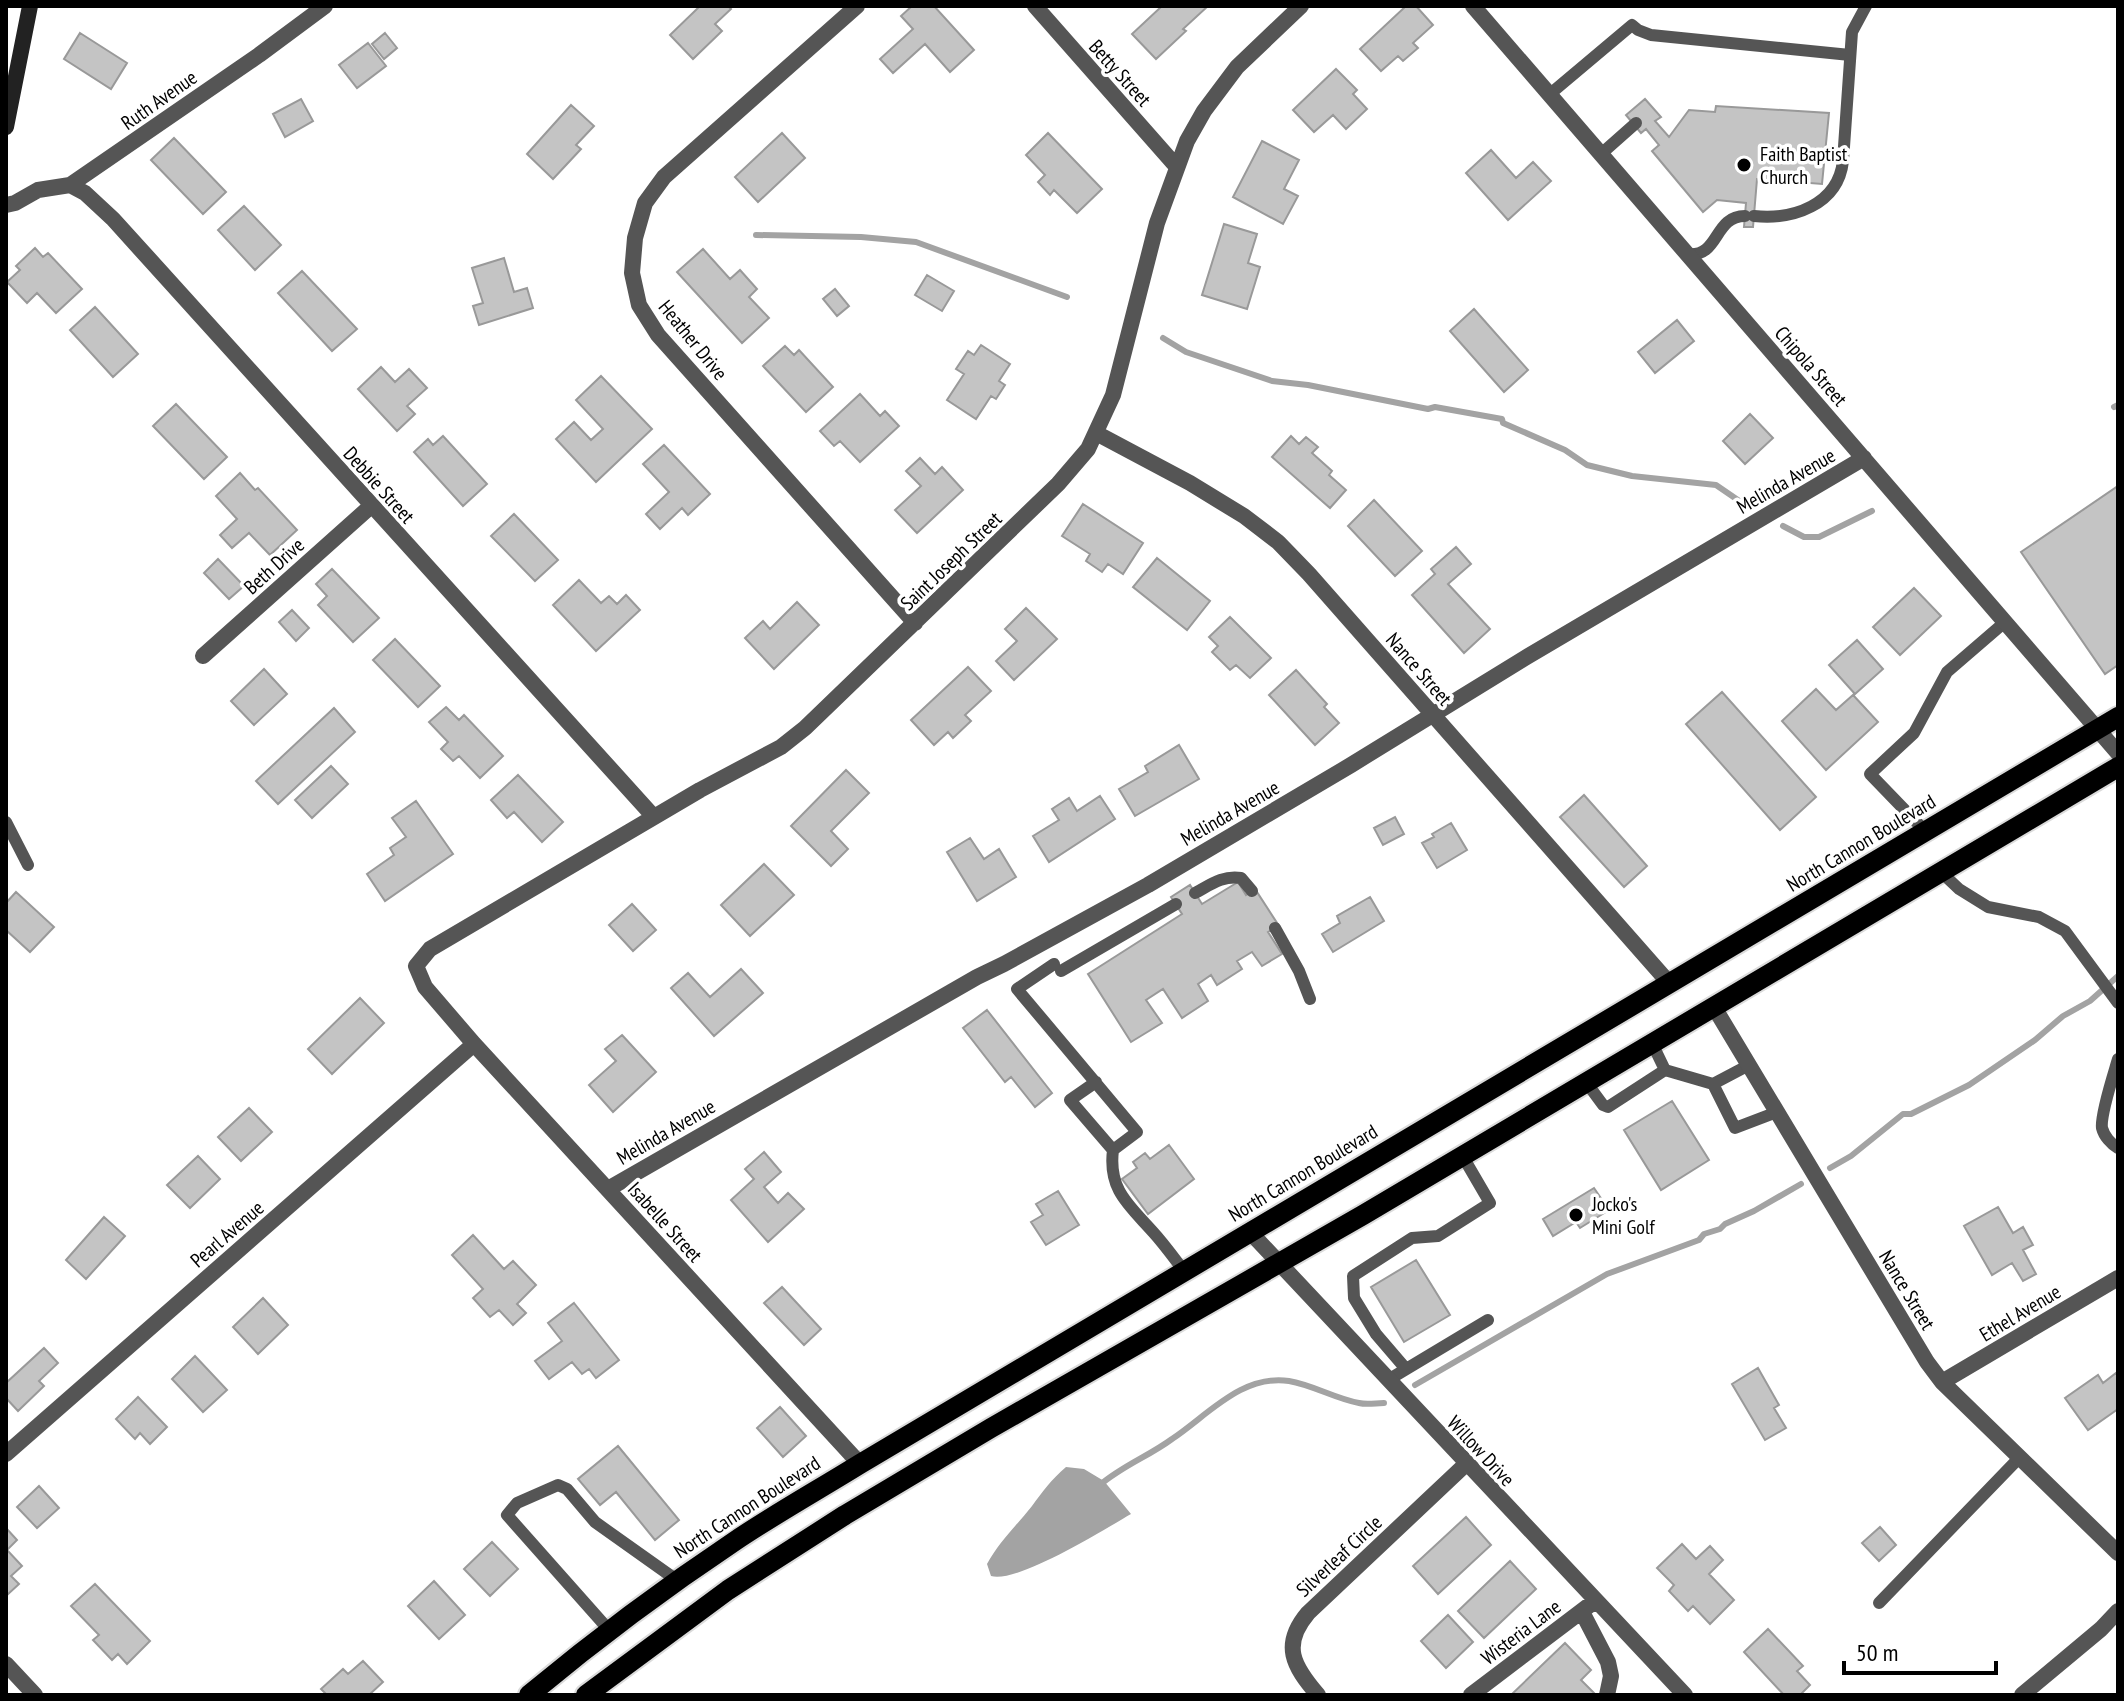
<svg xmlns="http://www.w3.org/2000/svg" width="2124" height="1701" viewBox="0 0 2124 1701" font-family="'PT Sans Narrow',sans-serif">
<rect width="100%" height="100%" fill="#fff"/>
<path fill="#a3a3a3" d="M1066,1467L1084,1469L1104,1481L1131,1514C1105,1529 1017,1584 991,1576L987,1564C999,1542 1016,1526 1032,1506C1043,1491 1051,1480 1066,1467Z"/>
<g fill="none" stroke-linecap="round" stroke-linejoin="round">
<path stroke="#a3a3a3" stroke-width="6" d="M756,235L861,237L916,242L1067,297
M1163,338L1186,352L1272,381L1308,385L1428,409L1435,407L1502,419L1503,423L1565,450L1587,465L1632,476L1716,485L1751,509
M2114,407L2118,405
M1783,526L1804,537H1819L1872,511
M1830,1168L1851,1156L1903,1114H1911L1969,1085L2035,1040L2063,1016L2090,1001L2118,976
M1415,1385L1607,1274L1699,1240L1704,1234L1720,1229L1725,1224L1754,1211L1801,1184
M1100,1485C1122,1466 1149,1456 1172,1439C1208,1415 1242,1374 1289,1381C1313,1385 1336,1399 1359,1403C1367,1405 1376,1403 1384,1403"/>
</g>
<path fill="#c4c4c4" stroke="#999" stroke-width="2" d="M700,6H728L731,9L715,24L722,31L693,59L670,35Z
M912,6H934L974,50L950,72L925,44L893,73L880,59L913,29L901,16Z
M1162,6H1208L1183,29L1186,31L1156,59L1132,34Z
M1406,6H1416L1433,25L1413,43L1418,48L1403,61L1398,56L1381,71L1360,49Z
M80,33L127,63L111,89L64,59Z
M385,33L397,48L384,59L372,44Z
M368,43L386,66L357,88L339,65Z
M1336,69L1357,90L1353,94L1367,109L1346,129L1333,115L1314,132L1293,110Z
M301,99L313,121L285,137L273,114Z
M1645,99L1661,117L1655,121L1669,137L1689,110L1715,112L1716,106L1829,113L1822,184L1757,179L1753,227H1744L1746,203L1717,200L1703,212L1652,151L1659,145L1646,129L1641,133L1626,115Z
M571,105L594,126L576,145L581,149L553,179L527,154Z
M782,133L805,158L758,202L735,177Z
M1048,133L1102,189L1077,213L1054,190L1050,195L1038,182L1045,175L1026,155Z
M174,138L226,192L203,214L151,160Z
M1262,141L1299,160L1284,189L1298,196L1283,224L1233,197Z
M1491,150L1516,178L1533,162L1551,181L1508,220L1466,173Z
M244,206L281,245L255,270L218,230Z
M1224,224L1257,234L1248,263L1260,267L1247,309L1202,295Z
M35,248L43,257L48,253L82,289L56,313L37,293L27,303L7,282L20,270L16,266Z
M703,249L730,279L740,270L757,289L749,297L769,318L742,343L677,272Z
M504,258L514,292L527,288L533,308L479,325L473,306L483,303L472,268Z
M302,271L357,329L332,351L278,293Z
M927,275L954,291L942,311L915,295Z
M835,289L849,306L837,316L823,299Z
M95,307L138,354L113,377L70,330Z
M1474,309L1528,370L1504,392L1450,331Z
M1677,320L1694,341L1655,373L1638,352Z
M981,345L1010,364L999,381L1005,385L996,399L991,396L976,419L947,400L964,374L956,369L968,351L974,355Z
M785,346L794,355L799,350L833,387L806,412L763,366Z
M381,367L395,382L409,369L427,388L407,406L415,414L397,431L358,389Z
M601,376L652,429L596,482L556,439L574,422L591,440L603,429L576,400Z
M860,394L880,416L885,411L899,426L860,462L840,441L834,446L820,431Z
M176,404L227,457L204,479L153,426Z
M1750,414L1773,438L1745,464L1723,441Z
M443,436L487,484L463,506L414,452L428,439L433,445Z
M1291,436L1299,444L1306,437L1318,447L1312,453L1332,471L1329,475L1346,490L1330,508L1272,457Z
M664,445L710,494L688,515L682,508L660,529L646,514L669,492L643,464Z
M920,458L935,474L942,467L963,490L917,533L895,510L921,486L906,471Z
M240,473L255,490L258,488L297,530L270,555L249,533L232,548L220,535L237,519L216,496Z
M2118,486V665L2105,674L2021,552Z
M1374,500L1422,551L1395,576L1348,526Z
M1083,504L1143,543L1123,574L1108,564L1102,572L1086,561L1090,554L1062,536Z
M514,514L558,560L535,581L491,536Z
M1456,547L1471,564L1448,584L1490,629L1464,653L1412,595L1435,574L1431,569Z
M1157,558L1210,601L1187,630L1133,587Z
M218,559L244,586L229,599L204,573Z
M332,569L379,618L353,642L318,605L327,596L316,584Z
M579,580L601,603L609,596L617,604L626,595L640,610L596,651L553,605Z
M1914,588L1941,616L1900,655L1873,627Z
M797,602L819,625L774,669L745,638L763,621L770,629Z
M1026,608L1057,639L1014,680L996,661L1017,641L1005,629Z
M292,610L309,628L296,641L279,622Z
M1230,617L1271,658L1250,678L1236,665L1230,670L1212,652L1218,646L1209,637Z
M395,639L440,686L418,707L373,660Z
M1857,640L1883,669L1855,694L1829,665Z
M968,667L991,691L965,715L971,721L953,738L948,732L934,745L911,720Z
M264,669L287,694L254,725L231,701Z
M1296,670L1327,704L1324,707L1339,723L1315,745L1269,695Z
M1816,689L1836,710L1853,695L1878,722L1826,770L1782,721Z
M1722,692L1816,797L1780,830L1686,724Z
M446,707L459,720L464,715L503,756L480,778L459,756L453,761L441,749L448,742L429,722Z
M334,708L355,732L278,804L256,781Z
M1179,745L1199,779L1135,816L1119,789L1148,772L1145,766Z
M331,766L348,784L312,818L295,800Z
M846,770L869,793L831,831L848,849L831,866L791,826Z
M518,775L563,822L542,842L514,812L507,818L491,800Z
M1584,795L1647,866L1624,887L1560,817Z
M1100,796L1115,819L1049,862L1033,836L1059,820L1052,809L1069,798L1077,811Z
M416,801L453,854L385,901L367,874L394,855L390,848L406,837L392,818Z
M1395,817L1404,834L1383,845L1374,828Z
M1451,823L1467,850L1437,868L1422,843L1434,837L1432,834Z
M970,838L984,859L999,849L1016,877L977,901L947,852Z
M764,864L794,895L750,936L721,905Z
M1238,882L1246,895L1255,889L1279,926L1268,932L1282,954L1262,966L1252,952L1237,961L1242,969L1217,985L1211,975L1198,984L1208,1001L1182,1018L1163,989L1146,1000L1162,1023L1131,1042L1088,974L1182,914L1171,897L1190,885L1202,904Z
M16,892L54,927L30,952L6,930V903Z
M1370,897L1384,921L1333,952L1322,934L1340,923L1337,916Z
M632,904L656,930L633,951L609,925Z
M741,969L763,993L714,1036L671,988L688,973L710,997Z
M360,998L384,1023L332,1074L308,1049Z
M987,1010L1052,1093L1035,1107L1011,1077L1005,1082L963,1028Z
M622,1035L656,1072L613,1112L589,1085L616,1061L605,1049Z
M1672,1101L1709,1160L1661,1190L1624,1130Z
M249,1108L272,1132L241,1161L218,1137Z
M1169,1145L1194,1179L1148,1214L1122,1179L1137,1168L1133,1162L1145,1153L1150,1159Z
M764,1152L781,1172L764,1187L778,1203L788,1193L804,1209L768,1242L731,1200L754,1179L745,1169Z
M198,1156L220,1179L190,1208L167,1185Z
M1594,1188L1609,1210L1580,1228L1576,1222L1553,1236L1543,1219Z
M1058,1191L1079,1225L1046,1245L1031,1222L1043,1215L1036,1204Z
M1998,1207L2013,1233L2023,1227L2033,1245L2023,1250L2036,1274L2023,1281L2012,1263L1992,1275L1964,1226Z
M104,1217L125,1236L86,1279L66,1260Z
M473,1235L504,1269L513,1261L536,1285L517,1304L526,1313L513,1325L499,1310L490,1317L473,1298L483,1289L452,1255Z
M1416,1260L1450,1315L1404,1342L1371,1287Z
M782,1287L821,1329L804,1345L764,1303Z
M263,1298L288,1325L258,1354L233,1327Z
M574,1303L619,1360L596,1378L589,1369L582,1374L572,1362L549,1379L535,1361L562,1341L548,1323Z
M44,1348L58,1363L39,1381L44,1386L18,1411L6,1398V1383Z
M195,1356L227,1390L203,1412L172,1379Z
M1758,1368L1779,1405L1774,1408L1786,1428L1765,1440L1732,1384Z
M2116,1373L2118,1376V1409L2088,1430L2065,1398L2098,1375L2103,1383Z
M138,1397L167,1427L150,1444L140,1433L135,1439L116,1419Z
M780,1407L806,1436L783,1457L757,1428Z
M618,1446L679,1520L655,1540L616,1492L600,1505L578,1479Z
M39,1486L59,1508L37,1528L17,1507Z
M1466,1517L1491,1545L1438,1594L1413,1566Z
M1880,1527L1896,1545L1879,1561L1862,1543Z
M6,1528L17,1540L7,1550L22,1566L11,1576L19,1584L6,1596Z
M492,1542L518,1569L490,1596L464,1569Z
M1682,1544L1696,1559L1710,1546L1723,1560L1709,1574L1734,1600L1710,1624L1693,1606L1688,1611L1669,1591L1674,1585L1657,1568Z
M1510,1561L1536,1589L1484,1638L1458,1611Z
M434,1581L465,1615L439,1639L408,1606Z
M95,1584L150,1641L127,1664L118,1654L112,1660L93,1640L99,1635L71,1606Z
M1448,1615L1473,1642L1446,1668L1421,1641Z
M1768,1629L1803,1666L1797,1671L1810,1685L1800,1695H1784L1744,1652Z
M1565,1643L1591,1670L1581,1680L1594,1693L1593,1695H1511Z
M363,1661L383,1682L369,1695H327L321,1689L343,1669L348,1674Z"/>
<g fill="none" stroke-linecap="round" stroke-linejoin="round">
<g stroke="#dbdbdb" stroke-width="24">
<path id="primary" d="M529,1695C595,1640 663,1589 735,1541C775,1514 818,1490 860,1464L2118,717
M586,1695L728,1590L845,1515L991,1428L1363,1215L2118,767"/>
</g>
<path stroke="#555" stroke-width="12" d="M1550,94L1632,25L1638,30L1651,35L1850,55
M1601,154L1636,123
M1754,216C1793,220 1838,205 1843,161L1852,32L1866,6
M1687,254C1720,258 1713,216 1745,216
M6,822L28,865
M1926,832L1870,774L1914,733L1947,672L2005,622
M1941,872L1959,889L1988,907L2039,917L2065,931L2118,1003
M1195,893C1210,885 1223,875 1241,878L1252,891
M1275,928L1299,971L1310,999
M1054,964L1017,989L1137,1132L1113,1150L1070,1100L1096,1082
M1061,971L1176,904
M2118,1059C2114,1073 2100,1115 2102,1128C2104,1136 2111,1144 2118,1148
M1665,1070L1713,1084L1749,1065
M1586,1082L1603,1105L1608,1107L1665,1070L1652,1043
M1713,1084L1735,1128L1777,1112
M1113,1150C1108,1190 1129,1205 1153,1232C1164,1244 1174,1258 1184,1271
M1406,1369L1376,1334L1354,1298L1353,1276L1412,1238L1438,1236L1490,1203L1462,1155
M1388,1380L1488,1320
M1879,1603L2020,1457
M609,1630L507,1515L517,1503L558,1485L567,1489L595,1522L678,1581"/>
<path stroke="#555" stroke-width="16" d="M857,6L664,177L645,203L635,238L632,273L639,305L658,335L915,623
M1035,6L1176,166
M1473,6L2118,753
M70,185L85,193L113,219L654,817
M6,205L15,203L38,190L70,185L259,55L325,6
M1096,433L1190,483L1244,516L1278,542L1309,574L1670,984
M203,656L371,506
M1714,1007L1927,1362L1942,1382L2118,1553
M608,1189L977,977L1004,964L1148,885L1351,765L1525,658L1864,458
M1250,1232L1685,1695
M1942,1382L2118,1278
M6,1454L474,1044
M860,1464L474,1044L425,987L416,966L430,949L700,790L781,747L805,728L1058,484L1088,449L1113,395L1157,223L1187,141L1204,111L1237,67L1301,6
M1582,1612L1608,1662L1611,1676L1607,1695
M6,1664L35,1695
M1318,1695C1293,1666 1281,1645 1308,1613L1466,1464
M1471,1695L1595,1601
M2022,1695L2101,1629L2118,1611"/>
<path stroke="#222" stroke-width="16" d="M6,127L30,6"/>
<use href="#primary" stroke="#000" stroke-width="20"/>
</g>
<g fill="#000" stroke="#fff" stroke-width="3">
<circle cx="1744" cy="165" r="8"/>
<circle cx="1576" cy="1215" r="8"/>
</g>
<g text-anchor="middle" stroke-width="7" stroke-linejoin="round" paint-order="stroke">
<g font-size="20" fill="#000" stroke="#fff">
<text transform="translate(1120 73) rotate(48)" y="7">Betty Street</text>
<text transform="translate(159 100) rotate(-35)" y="7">Ruth Avenue</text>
<text transform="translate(693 340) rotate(51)" y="7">Heather Drive</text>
<text transform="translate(1811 366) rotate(49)" y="7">Chipola Street</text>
<text transform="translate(1786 481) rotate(-30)" y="7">Melinda Avenue</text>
<text transform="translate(379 485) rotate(48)" y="7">Debbie Street</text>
<text transform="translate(951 561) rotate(-44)" y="7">Saint Joseph Street</text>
<text transform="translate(274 566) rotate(-42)" y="7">Beth Drive</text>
<text transform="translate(1419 669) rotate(49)" y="7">Nance Street</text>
<text transform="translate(1230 813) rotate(-30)" y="7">Melinda Avenue</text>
<text transform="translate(1861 843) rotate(-31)" y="7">North Cannon Boulevard</text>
<text transform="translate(666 1132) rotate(-30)" y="7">Melinda Avenue</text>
<text transform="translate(1303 1173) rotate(-31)" y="7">North Cannon Boulevard</text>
<text transform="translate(665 1222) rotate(48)" y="7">Isabelle Street</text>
<text transform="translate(227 1234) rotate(-41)" y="7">Pearl Avenue</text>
<text transform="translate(1907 1290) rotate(59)" y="7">Nance Street</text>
<text transform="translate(2020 1313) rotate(-31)" y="7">Ethel Avenue</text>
<text transform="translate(1481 1451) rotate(47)" y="7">Willow Drive</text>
<text transform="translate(747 1507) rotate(-33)" y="7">North Cannon Boulevard</text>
<text transform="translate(1339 1556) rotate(-43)" y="7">Silverleaf Circle</text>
<text transform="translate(1521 1632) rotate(-37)" y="7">Wisteria Lane</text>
</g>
<g font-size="20" fill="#000" stroke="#fff" text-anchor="start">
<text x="1760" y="161">Faith Baptist<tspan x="1760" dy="23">Church</tspan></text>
<text x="1592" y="1211">Jocko's<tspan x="1592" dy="23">Mini Golf</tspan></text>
</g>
</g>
<rect width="2124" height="1701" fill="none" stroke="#000000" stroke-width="16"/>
<path d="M1844 1661v12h152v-12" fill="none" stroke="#000000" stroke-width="4"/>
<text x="1856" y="1661" font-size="24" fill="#000000" stroke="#ffffff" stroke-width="6" paint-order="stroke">50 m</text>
</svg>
